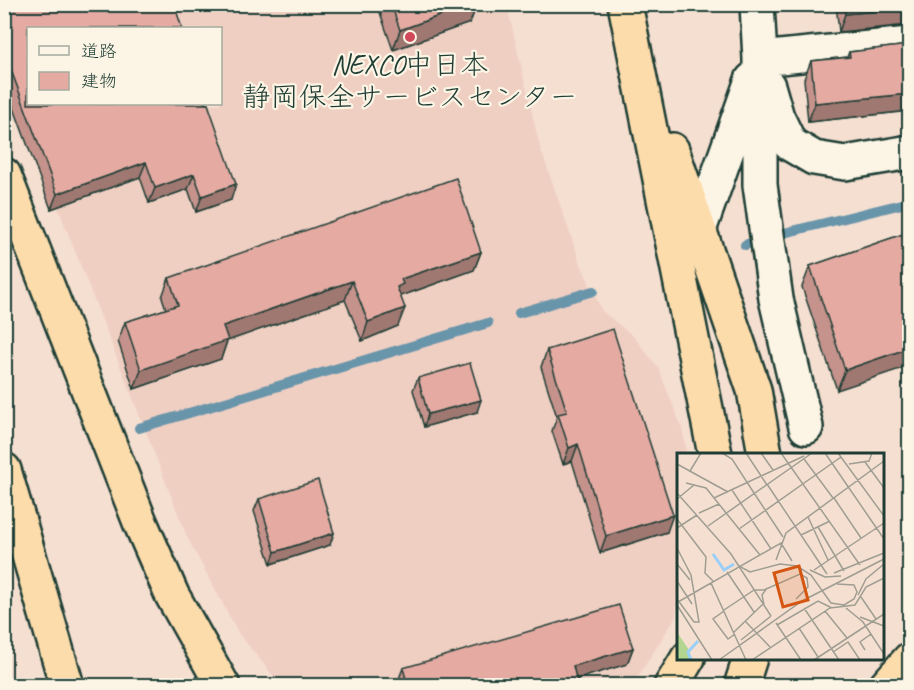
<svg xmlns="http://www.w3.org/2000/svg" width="914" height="690" viewBox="0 0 914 690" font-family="Caveat,'Klee One',sans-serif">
<rect width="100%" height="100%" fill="#f5dfd1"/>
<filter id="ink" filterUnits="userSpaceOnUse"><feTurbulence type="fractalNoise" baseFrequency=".0167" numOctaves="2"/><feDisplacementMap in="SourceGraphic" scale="12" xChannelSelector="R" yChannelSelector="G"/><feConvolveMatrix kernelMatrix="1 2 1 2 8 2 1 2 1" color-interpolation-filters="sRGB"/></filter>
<g filter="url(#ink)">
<path fill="#f0cfc3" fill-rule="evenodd" d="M5,5H507L540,147L580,262L602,311L633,336L658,367L682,428L687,454H678V601L676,616L633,685H281L239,634L188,539L5,73ZM28,28H220V104H28Z"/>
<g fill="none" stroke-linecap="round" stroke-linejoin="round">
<path stroke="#6995aa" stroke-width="10" d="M784,233L910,202
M745,245L756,241
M519,313L593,291
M139,428L488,323"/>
<g stroke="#1f3d34" stroke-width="38">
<path id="minor" d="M757,4L760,59V185L776,299L806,427
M760,59L910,44
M768,86L777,117L790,144L814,158L845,163L910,152
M699,230L752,80"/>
</g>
<g stroke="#1f3d34" stroke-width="38">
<path id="highway" d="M625,4L715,454
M672,150L754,390L765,454
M4,175L140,522L172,595L223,686
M4,470L67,686
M671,686L688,658
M741,686L750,658
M886,686L910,659"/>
</g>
<use href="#minor" stroke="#fcf5e5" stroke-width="33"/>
<use href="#highway" stroke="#fddcac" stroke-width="33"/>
</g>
<path fill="#c5938c" stroke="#1f3d34" stroke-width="1.5" d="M4,4L208,104L231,200L196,212L188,189L149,203L140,177L51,209L4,81Z
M377,4H477L470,23L393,50Z
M836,4H909V26L839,32Z
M909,45V111L808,122L804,79L811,61L847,57L849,52Z
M909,232L837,390L802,287L810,266Z
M481,252L474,270L401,296L398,326L362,341L345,300L227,341L221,359L134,389L118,341L125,322L166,309L162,297L169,278Z
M547,350L667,532L600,553L572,461L563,464L552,431L557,417L541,367Z
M418,378L477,412L424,427L413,390Z
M259,499L330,545L271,564L254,511Z
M633,648L627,664L577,679V682L576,686H397V684L403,668Z"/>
<path fill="#a07872" stroke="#1f3d34" stroke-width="1.5" d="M472,4H477L470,23L393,50L400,30Z
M909,8V25L839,32L845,14Z
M909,94V111L808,122L815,103Z
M146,162L140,177L51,209L57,194Z
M194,174L188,189L149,203L155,188Z
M236,184L231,200L196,212L202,196Z
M481,252L474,270L398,297L397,287L401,279Z
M352,281L345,300L227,341L221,359L134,389L141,370L223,326Z
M405,308L398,326L362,341L368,322Z
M909,348V366L837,390L845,370Z
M481,400L477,412L424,427L428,414Z
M578,444L572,461L563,464L569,448Z
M673,515L667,532L600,553L606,536Z
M334,533L330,545L271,564L275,552Z
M633,648L627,664L567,682L573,666Z
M577,682L576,686H565Z"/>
<path fill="#e5aba3" stroke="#1f3d34" stroke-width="1.5" d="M4,4H174L182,28H28V104H208L236,184L202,196L194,174L155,188L146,162L57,194L4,51Z
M391,4H472L400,30Z
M844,4H909V8L845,14Z
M909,45V94L815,103L811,61L850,57L849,52Z
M456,178L481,252L401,279L403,284L397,287L405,308L368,322L352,281L223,326L228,340L141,370L125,322L178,305L169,278Z
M909,232V348L845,370L810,266Z
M613,329L673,515L606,536L578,444L569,448L558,414L567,412L547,350Z
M470,363L481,400L428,414L418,378Z
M318,480L334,533L275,552L259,499Z
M619,605L633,648L573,666L577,682L565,686H408L403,668Z"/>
</g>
<circle fill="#d1495b" stroke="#fcf5e5" stroke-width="2" cx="410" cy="37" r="6"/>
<g text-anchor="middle" stroke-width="4.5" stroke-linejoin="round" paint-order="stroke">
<g font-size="28" fill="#1f3d34" stroke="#fcf5e5">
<text x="410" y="74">NEXCO中日本<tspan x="410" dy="32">静岡保全サービスセンター</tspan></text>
</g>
</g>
<g transform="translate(677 453)">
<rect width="207" height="207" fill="#f5dfd1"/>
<path d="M0,179L12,197V207H0Z" fill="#b2d58f"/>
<path fill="none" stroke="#9acff8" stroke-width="3" d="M36,101L47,117L57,111M14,207L11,199L21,188"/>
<path fill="none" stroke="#9f9e92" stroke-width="1.5" d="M45,0L55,6L77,40M69,0L90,32M84,0L96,17M104,0L183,112M148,0L207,86M161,0L207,63M127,6L156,45M188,9L207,35M0,11L51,39M172,11L192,8L195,0M13,18L24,0M9,30L29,35L83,102M90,31L150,121M55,37L94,96M0,40L54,101L94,163M77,40L106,84M37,45L127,3M157,45L184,85M0,46L17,32M22,60L42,51M131,64L151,107M0,66L29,104L28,120L36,128M31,73L135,0M141,74L167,118M0,75L20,62M62,76L164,4M124,82L153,68M0,95L14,122L22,169H17L0,146M99,107L109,80L207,8M0,111L13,127M62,113L73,119L103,111L120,113L134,122L154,150L167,152L177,146L180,139L177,132L160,131M133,117L148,124L164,123M137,117L207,70M50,119L77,159M157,120L207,100M0,128L15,151M77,137H87L123,121L130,125L131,134L119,146M181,142L189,126L207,111M184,144L199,166M1,149L34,130M0,152L35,207M87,152L85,142L90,135M127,155L162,207M169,155L186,169L207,201M47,157L77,137M47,158L36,166L51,186L58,181M148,158L170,185M183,164L207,173M68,168L93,194M99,170L124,207M100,172L141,148L155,155M122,175L141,204M57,179L86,151M64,187L94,163M188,197L183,189L194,181M156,199L171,189L183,207M42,207L125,148L207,106M69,207L34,130L104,90L115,108M75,207L153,155L178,152L189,134L207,125M137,207L207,161"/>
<path fill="#d45610" fill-opacity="0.15" stroke="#d45610" stroke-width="3" d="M122,113L131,147L106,154L97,120Z"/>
<rect width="207" height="207" fill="none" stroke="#1f3d34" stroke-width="3"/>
</g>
<rect width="914" height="690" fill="none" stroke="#fcf5e5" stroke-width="24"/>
<rect x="12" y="12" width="890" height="666" fill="none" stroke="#1f3d34" stroke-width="2" filter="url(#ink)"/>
<rect x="27" y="27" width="195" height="78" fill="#fcf5e5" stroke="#a4ab9e" stroke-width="1.5"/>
<rect x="39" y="46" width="30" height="9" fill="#fcf5e5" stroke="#a4ab9e" stroke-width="1.5"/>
<text x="81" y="57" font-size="18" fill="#1f3d34">道路</text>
<rect x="39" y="72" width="30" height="18" fill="#e5aba3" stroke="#a4ab9e" stroke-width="1.5"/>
<text x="81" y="87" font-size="18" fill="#1f3d34">建物</text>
</svg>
